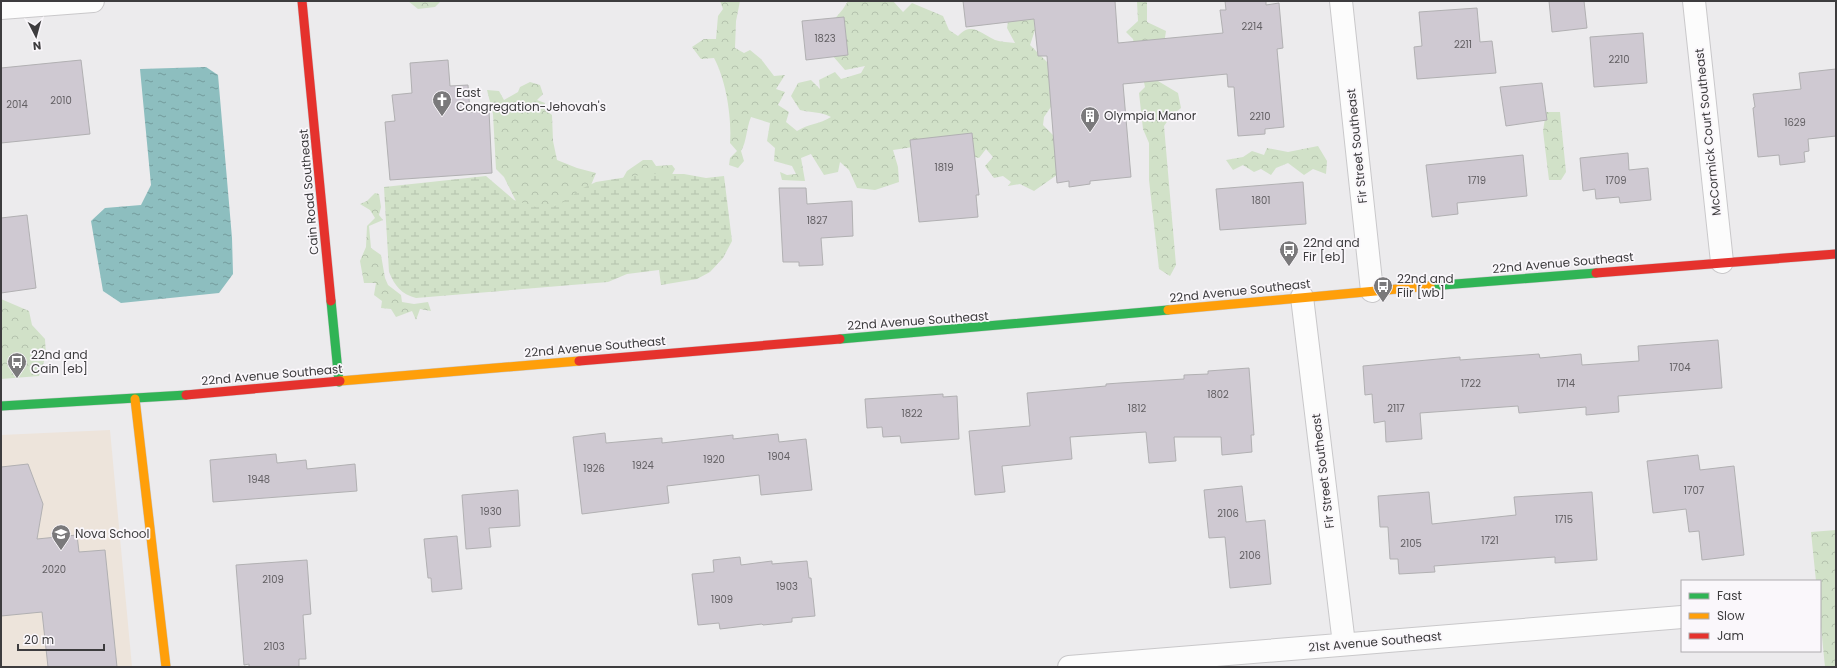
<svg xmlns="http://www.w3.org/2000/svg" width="1837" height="668" viewBox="0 0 1837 668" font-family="Poppins,sans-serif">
<defs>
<pattern id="forest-crowns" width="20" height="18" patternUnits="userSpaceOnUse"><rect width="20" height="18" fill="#d1e1c8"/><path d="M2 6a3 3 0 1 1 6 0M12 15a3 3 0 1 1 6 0" fill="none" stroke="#b4c2ad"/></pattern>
<pattern id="wetland-marsh" width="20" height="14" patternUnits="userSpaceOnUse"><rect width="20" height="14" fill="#d1e1c8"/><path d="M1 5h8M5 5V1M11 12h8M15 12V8" fill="none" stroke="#b4c2ad"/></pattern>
<pattern id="water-ripples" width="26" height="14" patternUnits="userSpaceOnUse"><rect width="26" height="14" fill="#8dbebf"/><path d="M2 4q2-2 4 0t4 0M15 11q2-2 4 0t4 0" fill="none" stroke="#749c9d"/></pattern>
</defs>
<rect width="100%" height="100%" fill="#ecebed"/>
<path fill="#ede4db" d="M110,430L132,667H1V435Z"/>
<path fill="url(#forest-crowns)" d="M408,1H441L435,7L418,9Z
M720,1H740L736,21L735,48L744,53L750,50L761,59L774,76L785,75L776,89L785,92L778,105L789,112L786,122L797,131C808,124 820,124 831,117C819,111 812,113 800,110L791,96L798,83L811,80L820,89L819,80L835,72L841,79L861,73L865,66L845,70L832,55L823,33L843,9L848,1H893L903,12L912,3L943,16L949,30L958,36C972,21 981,34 995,40C1001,42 1009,42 1015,43L1007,28L1009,15L1032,1L1035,30L1030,45L1057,72L1055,101L1044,117L1043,125L1056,138L1064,170L1034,191L1020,184L1008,186L1011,182L1003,176L994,178L985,166L993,157L986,149L979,158L926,145L893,150L898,167L899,182L875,190L857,188L849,170L840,162L838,172L824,175L811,154L801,158L805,181L782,180L780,172L787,175L796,174L792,166L774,161L775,148L767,141L770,123L751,117C746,129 747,141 741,151L744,161L738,168L729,165L730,158L737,151L730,143C732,118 726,80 714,58L701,59L692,47L704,39H716L718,16L723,9Z
M1137,1H1147V22L1166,31L1164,44L1154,50L1158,81L1178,93L1181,108L1171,116L1164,126L1176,265L1170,276L1159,269L1149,180V143L1143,129L1139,93L1145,87C1142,70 1136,57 1133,39L1126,32L1138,21Z
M530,82L540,85L543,94L537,100L545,103L544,109L552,115L553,141L557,160L577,168L596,173L589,190L552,212L518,205L504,177L496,169L493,114L487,90L499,91L504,100L518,92L520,87Z
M1546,112H1560L1566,172L1561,180H1549L1543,131Z
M1318,146L1327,161L1326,174L1313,169L1304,175L1288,163L1276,168L1271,175L1261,169L1254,172L1243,165L1233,170L1226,160L1243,157L1252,151L1264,155L1267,148L1288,152Z
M643,160H652L656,166L672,165L675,169L670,178H623L627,171Z
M375,193L379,194L381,207L379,215L383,220L369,226L371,248L381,255L385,278L388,285L401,295L402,302L414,304L428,302L431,311L420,309L416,320L412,311L396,317L391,309L381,308L382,301L374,295L376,283H364L360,261L366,247L367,226L375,218L370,210L360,204L367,201Z
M1,299L29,311L32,325L45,339L46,356L39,376L1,379Z
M1836,530V667H1825L1820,617V581H1816L1811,532Z"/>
<path fill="url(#wetland-marsh)" d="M646,174H684L706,178L724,176L732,241L723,258L710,272L697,279L661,285L659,270L627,274L608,282L416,298C401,294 395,286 389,272L384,187L486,176L514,200L536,207H552L560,204L583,188L596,182Z"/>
<path fill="url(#water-ripples)" d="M206,67L218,75L232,238L233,274L219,293L121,303L103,291L91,221L105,208L141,205L151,185L140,69Z"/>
<path fill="#cfc9d2" stroke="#b1b0b2" d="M963,1H1115L1118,43L1223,33L1220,10H1226L1225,1H1266V5L1279,3L1283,48L1277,49L1284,127L1265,129V134L1238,136L1234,87H1228L1227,74L1123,84L1131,177L1090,181V184L1069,187V181L1057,183L1047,56H1038L1034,19L966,27Z
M1549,1H1584L1587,28L1552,32Z
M1477,8L1480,42L1492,41L1496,73L1417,79L1414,47L1422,46L1419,12Z
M844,17L848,55L806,60L802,21Z
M1643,33L1647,83L1594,87L1590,37Z
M81,60L90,134L1,143V68Z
M448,60L450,86L468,85L470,112L489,111L492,173L390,180L385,122L395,121L392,95L412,93L410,63Z
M1836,69V136L1808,139L1809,151L1804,152L1805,162L1780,165L1779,155L1758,157L1753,108L1755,107L1753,94L1801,89L1799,73Z
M1542,83L1547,120L1506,126L1500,87Z
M972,133L979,195H976L978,217L919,222L910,140Z
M1628,153L1629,170L1648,168L1651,200L1620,203L1619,197L1596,199L1595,189L1583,191L1580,158Z
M1523,155L1527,196L1457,203L1458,214L1432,217L1426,165Z
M1303,182L1306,224L1220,230L1216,189Z
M779,188H806L807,204L852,201L853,236L821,238L823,265L799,266V262H783Z
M27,215L36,288L1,293V218Z
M1718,340L1722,388L1618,396L1619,412L1586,415V407L1519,413L1518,406L1420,413L1422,439L1386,442L1385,421L1374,423L1372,394L1365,395L1363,366L1460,357V360L1539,354L1540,358L1581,354L1582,365L1639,361L1638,346Z
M1249,368L1254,435H1251L1252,452L1222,455L1221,437H1174L1176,461L1149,463L1146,432L1070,437L1072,459L1002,466L1005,492L975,495L969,431L1030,426L1027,393L1106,386V384L1120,383L1184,379V375L1208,374V371Z
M943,394V397L957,396L959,439L901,443L900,436L883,437L882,427L867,428L865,399Z
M605,433L606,443L662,438V443L733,435V439L778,434L779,442L806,439L812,490L761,495L759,475L667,486L669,503L582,514L573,437Z
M276,454L277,463L306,460L307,469L355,464L357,491L213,502L210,460Z
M1698,455L1700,470L1734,466L1744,555L1702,560L1699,531L1689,532L1686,509L1653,513L1647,461Z
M28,464L43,504L37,539L77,535L79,552L105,550L117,667H48L42,612L1,616V467Z
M1242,486L1246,522L1265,520L1271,584L1230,588L1225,537L1209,538L1204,490Z
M518,490L520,526L489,528L491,547L466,549L462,495Z
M1429,492L1432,524L1516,515L1514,497L1592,492L1597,560L1555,563V557L1434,566L1435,572L1399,574L1398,559H1390L1388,527H1380L1378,496Z
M457,536L462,589L432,592L431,578H428L424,539Z
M740,557L741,565L772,561V564L807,561L809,578H811L815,616L792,618V622L763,625L762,624L720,629L719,623L698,625L692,574L714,572L713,560Z
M307,560L311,614L303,615L306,659H299V667H249V664L244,665L236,565Z"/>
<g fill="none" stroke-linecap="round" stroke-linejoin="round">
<g stroke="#c9c8ca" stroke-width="24">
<path id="street" d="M1341,1L1372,291
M1694,1L1722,262
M1,8L93,1
M1302,297L1344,644
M1069,667L1682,617"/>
</g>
<g stroke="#c9c8ca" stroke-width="10">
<path id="fast" d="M1430,286L1596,273
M331,301L339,382
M840,339L1168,310
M1,406L186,395"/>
</g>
<g stroke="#c9c8ca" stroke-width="10">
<path id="slow" d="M1168,310L1430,286
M340,381L579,361
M135,399L166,667"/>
</g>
<g stroke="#c9c8ca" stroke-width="10">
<path id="jam" d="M302,1L331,301
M1596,273L1836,254
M579,361L840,339
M186,395L340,381"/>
</g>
<use href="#street" stroke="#fcfcfc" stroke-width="22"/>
<use href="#fast" stroke="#30b455" stroke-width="9"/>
<use href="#slow" stroke="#ff9f0a" stroke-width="9"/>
<use href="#jam" stroke="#e5322d" stroke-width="9"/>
</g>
<defs>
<g id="church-pin" transform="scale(1)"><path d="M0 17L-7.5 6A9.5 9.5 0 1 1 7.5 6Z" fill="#7a797b" stroke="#faf7fb"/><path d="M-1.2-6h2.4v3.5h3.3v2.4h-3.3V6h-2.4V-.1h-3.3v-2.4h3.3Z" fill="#fff"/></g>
<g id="building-pin" transform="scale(1)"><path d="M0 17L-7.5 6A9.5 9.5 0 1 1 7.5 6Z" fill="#7a797b" stroke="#faf7fb"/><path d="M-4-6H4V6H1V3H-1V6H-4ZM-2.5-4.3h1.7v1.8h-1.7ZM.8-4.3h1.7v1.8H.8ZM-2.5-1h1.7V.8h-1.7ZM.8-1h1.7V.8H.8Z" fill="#fff"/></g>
<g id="bus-pin" transform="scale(1)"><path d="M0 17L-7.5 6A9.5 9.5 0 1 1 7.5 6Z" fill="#7a797b" stroke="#faf7fb"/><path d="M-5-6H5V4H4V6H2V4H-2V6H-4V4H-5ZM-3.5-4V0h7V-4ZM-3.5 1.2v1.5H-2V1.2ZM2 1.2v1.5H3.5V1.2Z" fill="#fff"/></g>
<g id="school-pin" transform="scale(1)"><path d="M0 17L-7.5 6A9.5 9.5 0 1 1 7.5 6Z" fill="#7a797b" stroke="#faf7fb"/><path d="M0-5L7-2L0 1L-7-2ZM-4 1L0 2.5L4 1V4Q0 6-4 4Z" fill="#fff"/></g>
</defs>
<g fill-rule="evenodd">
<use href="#church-pin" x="442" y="100"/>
<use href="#building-pin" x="1090" y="116"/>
<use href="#bus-pin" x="1289" y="250"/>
<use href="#bus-pin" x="1383" y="286"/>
<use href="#bus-pin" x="17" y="362"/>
<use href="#school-pin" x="61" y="534"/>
</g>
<g text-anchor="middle" stroke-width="3.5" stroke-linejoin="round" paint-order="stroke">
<g font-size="10" fill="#625f63">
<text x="1252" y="30">2214</text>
<text x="825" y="42">1823</text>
<text x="1463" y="48">2211</text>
<text x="1619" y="63">2210</text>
<text x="61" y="104">2010</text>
<text x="17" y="108">2014</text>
<text x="1260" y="120">2210</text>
<text x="1795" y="126">1629</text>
<text x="944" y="171">1819</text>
<text x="1477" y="184">1719</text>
<text x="1616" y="184">1709</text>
<text x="1261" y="204">1801</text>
<text x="817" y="224">1827</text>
<text x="1680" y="371">1704</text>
<text x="1471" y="387">1722</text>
<text x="1566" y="387">1714</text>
<text x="1218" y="398">1802</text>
<text x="1137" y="412">1812</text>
<text x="1396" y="412">2117</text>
<text x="912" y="417">1822</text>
<text x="779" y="460">1904</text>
<text x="714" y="463">1920</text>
<text x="643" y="469">1924</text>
<text x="594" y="472">1926</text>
<text x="259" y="483">1948</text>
<text x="1694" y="494">1707</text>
<text x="491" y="515">1930</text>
<text x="1228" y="517">2106</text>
<text x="1564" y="523">1715</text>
<text x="1490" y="544">1721</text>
<text x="1411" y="547">2105</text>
<text x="1250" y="559">2106</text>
<text x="54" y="573">2020</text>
<text x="273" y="583">2109</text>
<text x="787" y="590">1903</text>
<text x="722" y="603">1909</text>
<text x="274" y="650">2103</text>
</g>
<g font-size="12" fill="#3d3c3e" stroke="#faf7fb" text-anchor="start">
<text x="456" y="97">East<tspan x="456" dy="14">Congregation-Jehovah's</tspan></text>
<text x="1104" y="120">Olympia Manor</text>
<text x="1303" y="247">22nd and<tspan x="1303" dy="14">Fir [eb]</tspan></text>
<text x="1397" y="283">22nd and<tspan x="1397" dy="14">Fiir [wb]</tspan></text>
<text x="31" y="359">22nd and<tspan x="31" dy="14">Cain [eb]</tspan></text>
<text x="75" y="538">Nova School</text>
</g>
<g font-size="12" fill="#3d3c3e" stroke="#faf7fb">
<text transform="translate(1708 132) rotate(-96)" y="4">McCormick Court Southeast</text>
<text transform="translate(1357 146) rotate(-96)" y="4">Fir Street Southeast</text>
<text transform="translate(309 192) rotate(-95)" y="4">Cain Road Southeast</text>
<text transform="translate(1563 263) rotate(-5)" y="4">22nd Avenue Southeast</text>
<text transform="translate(1240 291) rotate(-6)" y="4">22nd Avenue Southeast</text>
<text transform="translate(918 321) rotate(-4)" y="4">22nd Avenue Southeast</text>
<text transform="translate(595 347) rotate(-5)" y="4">22nd Avenue Southeast</text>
<text transform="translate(272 375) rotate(-5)" y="4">22nd Avenue Southeast</text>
<text transform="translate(1323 471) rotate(-97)" y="4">Fir Street Southeast</text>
<text transform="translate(1375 642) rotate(-5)" y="4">21st Avenue Southeast</text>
</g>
</g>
<rect width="1837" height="668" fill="none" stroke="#3d3c3e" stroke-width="4"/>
<rect x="1681" y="580" width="140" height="72" fill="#faf7fb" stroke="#aeacaf"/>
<rect x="1689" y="593" width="20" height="6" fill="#30b455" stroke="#aeacaf"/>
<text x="1717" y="600" font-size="12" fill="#3d3c3e">Fast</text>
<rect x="1689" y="613" width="20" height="6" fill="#ff9f0a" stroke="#aeacaf"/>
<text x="1717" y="620" font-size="12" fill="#3d3c3e">Slow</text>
<rect x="1689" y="633" width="20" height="6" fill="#e5322d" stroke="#aeacaf"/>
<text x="1717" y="640" font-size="12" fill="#3d3c3e">Jam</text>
<g transform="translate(36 36) rotate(174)" stroke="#faf7fb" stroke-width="3" paint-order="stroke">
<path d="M0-3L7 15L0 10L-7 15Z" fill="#3d3c3e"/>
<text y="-6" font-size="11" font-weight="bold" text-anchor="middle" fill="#3d3c3e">N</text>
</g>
<path d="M18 644v6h86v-6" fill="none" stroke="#3d3c3e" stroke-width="2"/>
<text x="24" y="644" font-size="12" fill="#3d3c3e" stroke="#faf7fb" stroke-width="3" paint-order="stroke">20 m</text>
</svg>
